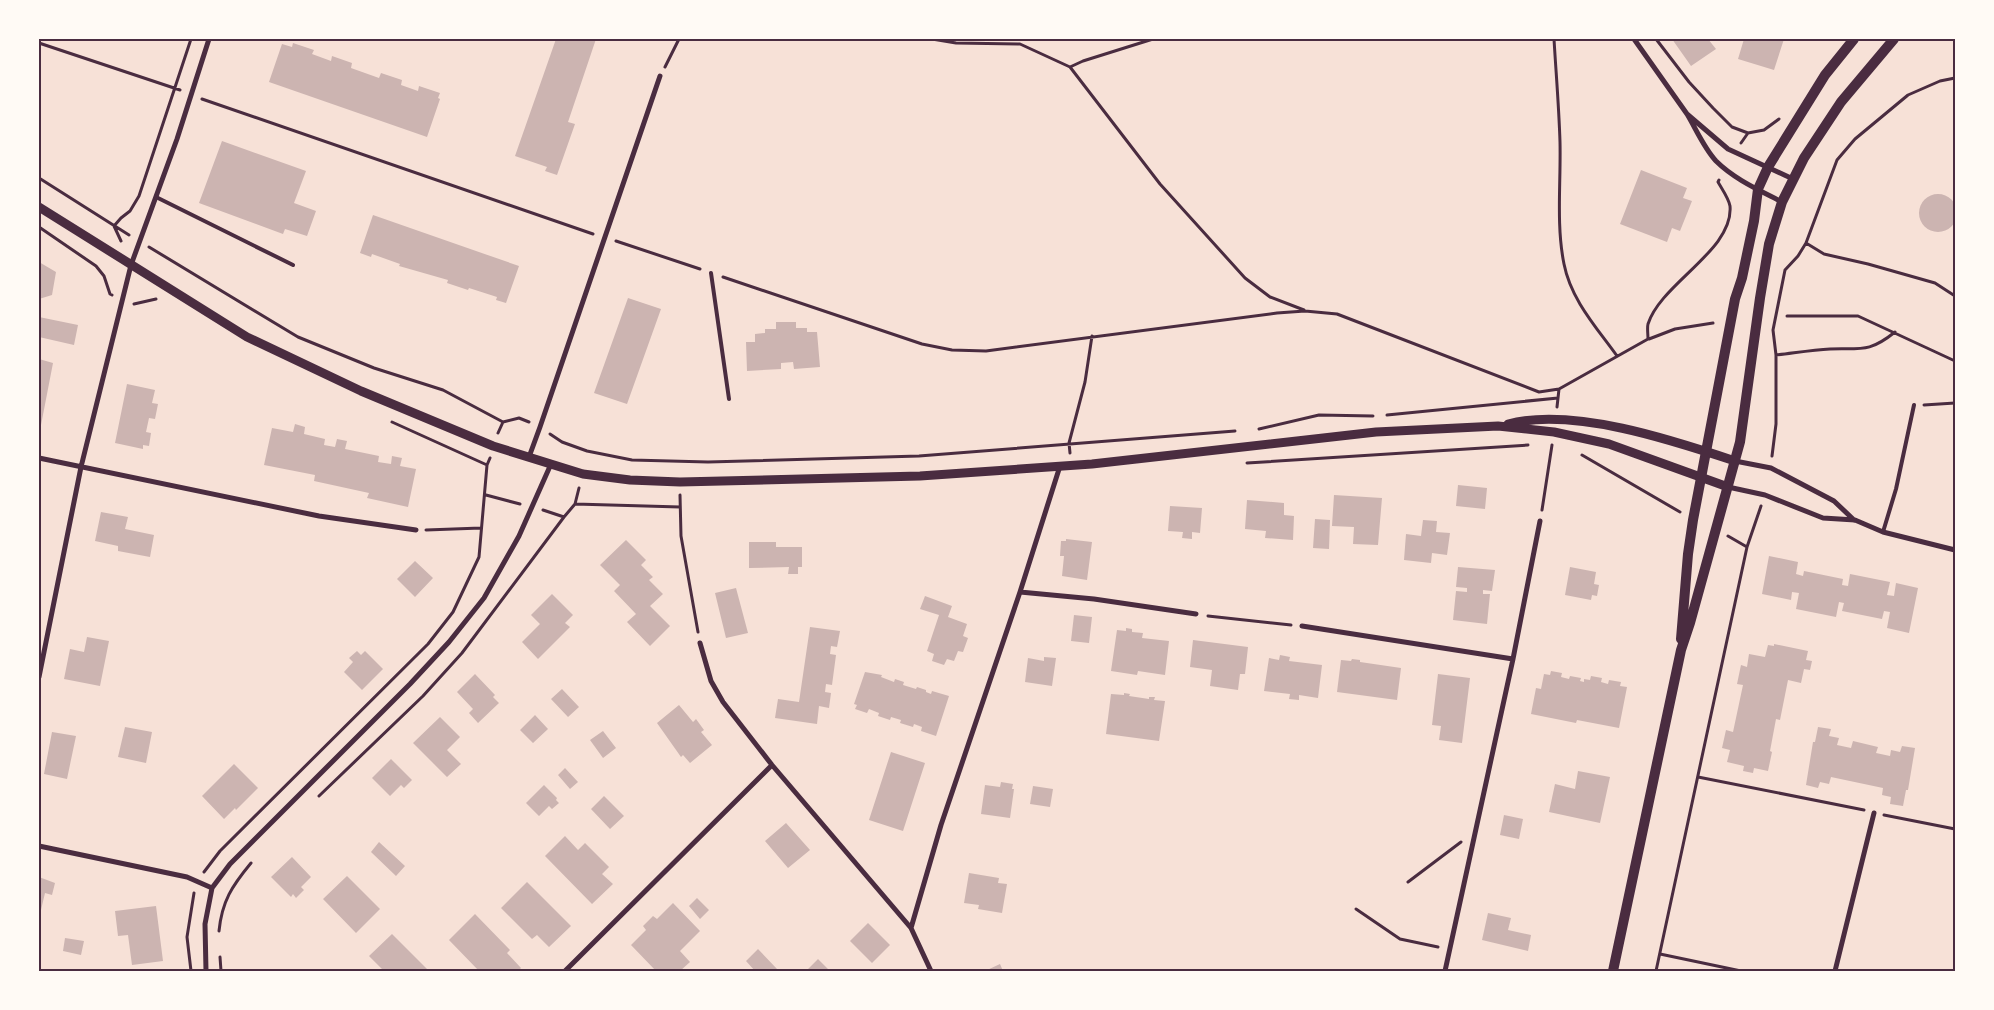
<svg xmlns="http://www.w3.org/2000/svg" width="1994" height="1010" viewBox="0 0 1994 1010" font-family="Roboto,sans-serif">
<rect width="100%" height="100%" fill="#f7e1d7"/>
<path fill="#ccb4b1" d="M556,39H596L568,122L575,124L557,175L545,171L547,167L515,156Z
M1672,39H1708L1716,49L1691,66Z
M1744,39H1784L1774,70L1738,59Z
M293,43L314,50L312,54L331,61L332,56L352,63L351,68L379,78L381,73L402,80L401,85L418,91L419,86L440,93L438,98L440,99L427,137L269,82L282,44L292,47Z
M222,141L306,171L294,203L316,211L307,236L285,229L283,234L199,203Z
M1641,170L1687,188L1683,198L1692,201L1680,231L1672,228L1667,242L1620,224Z
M1919 213a19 19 0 1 1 38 0a19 19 0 1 1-38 0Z
M373,215L519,266L506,303L496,300L497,297L469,288L468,290L447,283L448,280L399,266L400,264L372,254L371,257L360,253Z
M39,262L56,272L52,295L39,299Z
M628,298L661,309L627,404L594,393Z
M39,317L78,325L74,345L39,337Z
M776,322H796V328H807V332H817L820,367L794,369L793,362L781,363V369L747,371L746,342H755V334L765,333V329H776Z
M39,359L53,363L41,425H39Z
M127,384L155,390L152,403L158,404L155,419L149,418L146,432L151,433L149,446L143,445V449L115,443Z
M295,424L305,427L304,434L325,439L324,445L335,447L337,439L347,441L345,449L379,456L378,462L391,464L392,456L402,458L400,466L416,469L408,507L367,498L369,493L314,481L315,475L264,465L272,428L293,432Z
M1458,485L1487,488L1485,509L1456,506Z
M1334,495L1382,498L1378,545L1353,544L1354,527L1332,526Z
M1247,500L1284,503V515L1294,516L1293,540L1265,538L1266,531L1245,529Z
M1170,506L1202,508L1200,533L1192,532V539L1182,538L1183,532L1168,531Z
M101,512L128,517L125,529L154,535L150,557L118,551V546L95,541Z
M1315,519L1330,520L1329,549L1313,548Z
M1423,520L1437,521L1436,532L1450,533L1447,555L1432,553L1431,563L1404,560L1406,534L1421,536Z
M1066,539L1092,542L1087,580L1062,576L1064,556H1060L1061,541H1066Z
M626,540L646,560L641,565L653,577L649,580L663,594L650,606L670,626L650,646L627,622L636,614L614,591L620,585L600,565Z
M749,542H776V547H802V567H798V574H788L789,567L749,568Z
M1769,556L1798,562L1796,574L1803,576L1804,571L1843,579L1842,585L1848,586L1850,574L1890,582L1887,595L1894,596L1896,583L1918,588L1909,633L1887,628L1890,612L1884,611L1882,619L1842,611L1844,603L1839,602L1836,617L1796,609L1799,593L1792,592L1791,600L1762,594Z
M415,561L433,578L415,597L397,579Z
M1458,567L1495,570L1492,591L1483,590V594H1490L1487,624L1453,620L1456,591L1467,592V588L1456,587Z
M1570,567L1596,572L1594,584L1599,585L1597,596L1592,595L1591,600L1565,595Z
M736,588L748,633L726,638L715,593Z
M552,594L573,615L565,623L570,627L538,659L522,642L540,624L531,615Z
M925,596L952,606L948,617L967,624L963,636L968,638L963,652L958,651L954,661L947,659L944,665L932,661L934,654L927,651L939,615L920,609Z
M1074,615L1092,617L1089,643L1071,641Z
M810,627L840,631L837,647L831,646L830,654L836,655L832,685L826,684L825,692L831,693L829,708L819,706L817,724L775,718L778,699L799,702Z
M1126,628L1132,629V632L1143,633L1142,638L1169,641L1165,675L1138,671L1137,675L1111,671L1117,630L1126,631Z
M87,637L109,641L100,686L64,679L70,649L84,652Z
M1193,640L1248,647L1245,674H1240L1238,690L1210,686L1212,670L1190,667Z
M1774,644L1808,651L1806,660L1812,661L1810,670L1804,669L1801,683L1788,680L1780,720L1776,719L1770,751L1772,752L1768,771L1754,768L1753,773L1743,771L1744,766L1727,762L1730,750L1722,748L1726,730L1733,732L1743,685L1737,684L1741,665L1747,667L1749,654L1765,657L1768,645L1774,646Z
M357,651L361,655L365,651L383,669L362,690L344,672L353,662L349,658Z
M1280,655L1290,657L1289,661L1322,665L1318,698L1299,695V700L1289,699L1290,694L1264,691L1269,658L1279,660Z
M1044,657L1056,658L1052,686L1025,682L1028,658L1044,661Z
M1352,659L1360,660V662L1401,668L1397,700L1337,692L1341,660L1351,661Z
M1551,671L1562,673L1561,677L1569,679L1570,676L1581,678L1580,681L1584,682V679L1590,680L1591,676L1602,678L1601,682L1608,684L1609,680L1621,682L1620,686L1627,687L1619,728L1577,720L1576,723L1531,714L1536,688L1541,689L1544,674L1550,675Z
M865,672L882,675L881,677L894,682L895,679L904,682L903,685L916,689L917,687L926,690V692L931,694L932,691L949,696L936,736L921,731L922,727L914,724L913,727L900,723L901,720L891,717L890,720L878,716L879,713L869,709L867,713L855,709L857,705L854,704Z
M475,674L495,695L493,697L499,703L478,723L469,713L473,709L457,692Z
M1438,674L1470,678L1462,743L1439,740L1441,726L1432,725Z
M562,689L579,707L568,717L551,699Z
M1124,693L1130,694L1129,696L1149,699V697H1155L1154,700L1165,701L1159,741L1106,734L1111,694L1124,695Z
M679,705L693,722L696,719L704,730L701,732L712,745L690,763L683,755L681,757L657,723Z
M535,715L548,729L533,743L520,730Z
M440,717L460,737L447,750L461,764L447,777L413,743Z
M125,727L152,732L146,763L118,757Z
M1818,727L1831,729L1829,736L1839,738L1837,745L1851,748L1853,741L1878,747L1876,753L1890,756L1891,750L1900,752L1902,746L1915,748L1908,790H1906L1903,806L1890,804L1891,797L1882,795L1883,788L1831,777L1829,784L1820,782L1818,788L1806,785L1813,742H1815Z
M603,731L616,748L603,758L590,740Z
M52,732L76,736L67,779L44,774Z
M891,752L925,763L903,831L869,820Z
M391,759L412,780L404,788L401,785L390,796L372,778Z
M234,764L258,788L236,810L235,808L224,819L202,796Z
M565,768L578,782L570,789L558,775Z
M1578,771L1610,777L1600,823L1549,812L1555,784L1575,789Z
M1001,782L1013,784L1012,789H1014L1010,818L981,814L985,785L1000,787Z
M544,785L557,798L556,800L559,803L552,809L549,806L539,816L526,803Z
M1033,786L1053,789L1050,807L1030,804Z
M604,796L624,816L610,829L591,809Z
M1504,815L1523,819L1519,839L1500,835Z
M786,823L810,850L788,868L765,841Z
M565,836L578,850L585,843L609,867L602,874L613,884L592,904L545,856Z
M379,842L405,866L396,876L371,852Z
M292,857L311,877L301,887L304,890L296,898L293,894L291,897L271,877Z
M969,873L999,878L998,883L1007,884L1002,913L978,909L979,905L964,903Z
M347,876L380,909L356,933L323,899Z
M39,877L55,883L52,895L45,893L41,910L39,909Z
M527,882L571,926L549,947L537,935L532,939L501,908Z
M697,898L709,910L700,919L689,906Z
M673,903L700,931L680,951L690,962L680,971H656L631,945L646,930L643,926L653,916L657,919Z
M156,906L163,961L132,965L128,935L118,936L115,911Z
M1488,913L1511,918L1508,930L1531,935L1528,951L1482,940Z
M475,914L510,950L507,953L521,968L518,971H479L449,940Z
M868,923L890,945L872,963L850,941Z
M392,934L429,971H384L369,956Z
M65,938L84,941L81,955L63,951Z
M758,949L777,969L775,971H755L746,961Z
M818,959L830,971H810L808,969Z
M1000,964L1003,971H985Z"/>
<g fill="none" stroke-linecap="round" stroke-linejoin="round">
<path stroke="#4a2c40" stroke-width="3" d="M932,39L956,43L1020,44L1070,67L1083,61L1153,39
M1554,39C1556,73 1559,108 1560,142C1561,182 1556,225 1564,264C1571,300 1597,328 1617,356
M1656,39L1689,82L1713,108L1732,127L1748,133
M39,43L180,90
M665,67L679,39
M1070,67L1160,184L1245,278L1270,297L1304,310
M1955,78L1940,81L1908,95L1855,139L1837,160L1806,243L1824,254L1868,264L1935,283L1955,296
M202,99L593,234
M1741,143L1748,133L1764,130L1779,119
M39,178L129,235
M39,227L96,266L104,276L110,294L112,295
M121,241L114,226L121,218L130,211L139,196L191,39
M616,241L700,269
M149,247L298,337L374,368L443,390L503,422L519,418L529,422
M723,277L922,344L952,350L986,351L1277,313L1305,311L1337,314L1539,392L1559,389L1648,339C1648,334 1647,328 1648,324C1661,283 1734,250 1730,206C1729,199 1722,189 1718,182L1719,180
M134,304L156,299
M1787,316H1858L1955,361
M1649,339L1675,329L1713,323
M1776,355L1773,330L1785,270L1798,256L1806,243
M1924,405L1955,403
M1557,407L1559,389
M1387,415L1558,398
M392,422L487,465
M1259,429L1319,415L1373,416
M498,433L503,422
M550,434L562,442L587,451L632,460L708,462L919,456L1235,431
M1070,453L1069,443L1085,382L1092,336
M1582,455L1680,512
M1772,456L1776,424V355C1794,353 1812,350 1830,349C1861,348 1869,353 1895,332
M1247,463L1528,445
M486,495L520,504
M680,495L681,536L698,632
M575,504L680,507
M543,510L564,517
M1542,510L1552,445
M426,530L481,528
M1728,536L1747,547
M1208,616L1291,625
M1698,777L1864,810
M319,796L423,696L462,653L564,517L575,504L579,488
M1884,815L1955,829
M204,872L220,851L428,644L453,612L479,557L487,465L490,458
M1408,882L1461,842
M1356,909L1400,939L1438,947
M219,931C222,901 232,886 251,863
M1660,954L1741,971
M220,957L221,971
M191,971L187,937L194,893
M1656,971L1747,547L1761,506"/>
<path stroke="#4a2c40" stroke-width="4" d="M156,197L293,265
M711,273L729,399
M1883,532L1896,489L1914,405"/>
<path stroke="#4a2c40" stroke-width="5" d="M1634,39L1687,114
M1782,202C1759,190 1734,179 1716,161C1704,148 1696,129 1687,114L1728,149L1793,179
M529,457L540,427L660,76
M39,458L319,516L416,530
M1735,461L1771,468L1834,501L1854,520
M1728,487L1765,495L1823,518L1855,520L1883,532L1955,550
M1020,592L1094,599L1196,614
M1302,626L1513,659
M700,643L711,681L723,702L772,765L911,928
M39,677L81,467L131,265L177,139L209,39
M39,846L187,877L212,888
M206,971L205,924L212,888L230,864L410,684L449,642L484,598L519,536L551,464
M565,971L772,765
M931,971L911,928L941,825L1020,592L1060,466
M1445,971L1513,659L1540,521
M1835,971L1874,813"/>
<path stroke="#4a2c40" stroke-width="9" d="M39,207L247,337L361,391L493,446L583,474L630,480L680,482L920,476L1092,464L1376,432L1498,426L1554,432L1609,444L1728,487
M1508,424C1573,407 1672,440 1735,461"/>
<path stroke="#4a2c40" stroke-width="10" d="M1681,639L1688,554L1693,520L1735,299L1742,278L1754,221L1758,189L1768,167L1825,75L1854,39
M1613,971L1681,650L1690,623L1740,442L1760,298L1769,244L1782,202L1804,158L1841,102L1894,39"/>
</g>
<rect width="1994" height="1010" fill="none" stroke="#fffaf5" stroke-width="80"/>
<rect x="40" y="40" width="1914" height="930" fill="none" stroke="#4a2c40" stroke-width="2"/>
</svg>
